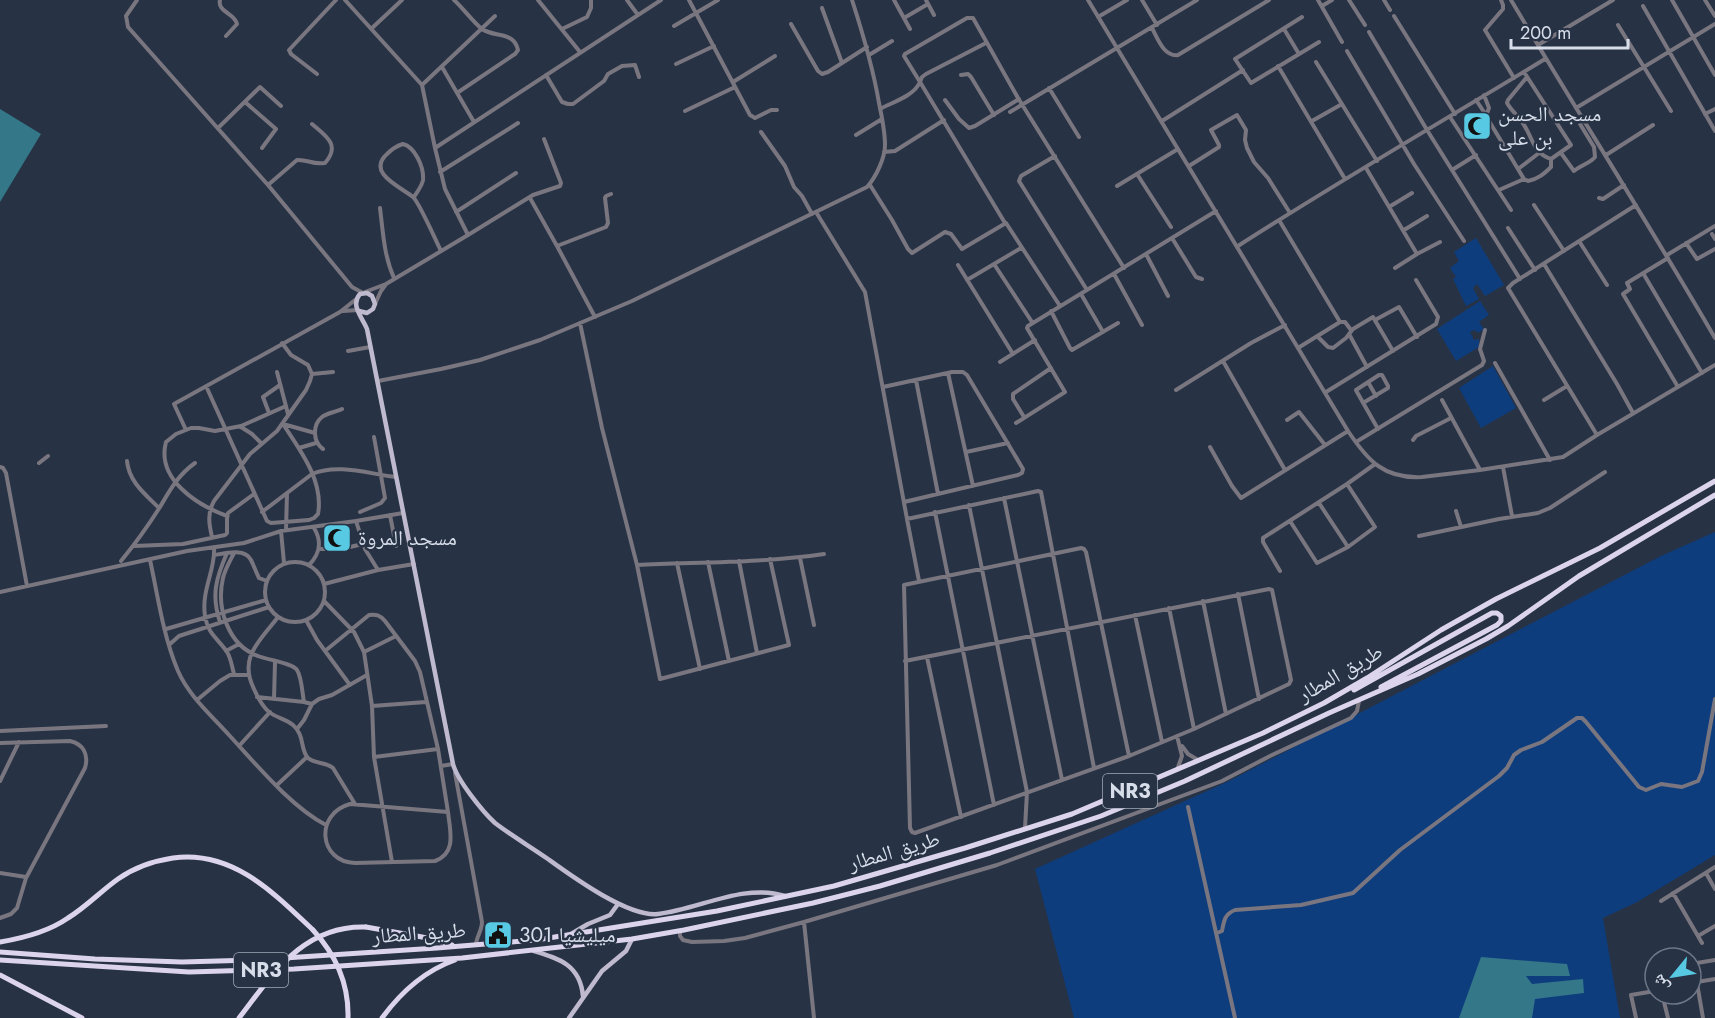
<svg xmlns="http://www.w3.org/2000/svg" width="1715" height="1018" viewBox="0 0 1715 1018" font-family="Jost,'Noto Naskh Arabic',sans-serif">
<rect width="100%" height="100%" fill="#273345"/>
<path fill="#0e3d7e" d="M1476,238L1504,285L1485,296L1477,284L1473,288L1479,299L1466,306L1453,279L1456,277L1450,268L1459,261L1454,252Z
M1480,301L1489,315L1479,322L1484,329L1478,333L1475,330L1470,332L1474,340L1479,339V347L1456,361L1437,329Z
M1493,366L1516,408L1481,428L1459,388Z
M1715,532V855L1637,902L1603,918L1620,1018H1074L1035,869L1229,781L1661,556Z"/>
<path fill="#337789" d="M0,109L41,134L0,202Z
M1481,957L1567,964L1570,976H1526L1532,984L1583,979L1584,993L1535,999L1532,1018H1459Z"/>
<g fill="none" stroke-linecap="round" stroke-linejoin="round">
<path stroke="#7a7680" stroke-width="4" d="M137,0L126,16L128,27L268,185L352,287L363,293
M220,0C217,12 235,13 237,24L226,36
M345,0L422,85L435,148
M454,0C463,8 473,22 482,29C495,38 514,31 518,50L515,54L457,93
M538,0L580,52
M627,0L638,15
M689,0L750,115L755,118L771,110H777
M894,0L910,29
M926,0L934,15
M1088,0L1348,431C1368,461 1384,479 1422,477L1480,470L1563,457L1597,435L1715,365
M1142,0L1157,25
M1318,0L1342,42
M1349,0L1365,25
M1384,0L1390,10
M1501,0L1503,5V9L1485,30L1514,78
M1511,0C1578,113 1649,224 1715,338
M1672,0L1715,75
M1705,0L1715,16
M1322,6L1332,0
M1643,6L1715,131
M822,8L842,63
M1394,16L1455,114
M1098,17L1127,0
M1302,17L1235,59L1251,83L1319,42
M904,18L928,4
M791,24L818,71L822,74L828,72L867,47
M1618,25L1671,111
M674,26L718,0
M1152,28C1158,39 1164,57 1178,55L1269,0
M371,29L402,0
M562,29L587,17L591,8V0
M1284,29L1299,54
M1369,32L1427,130L1520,279
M986,43L926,74L922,77L920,82L1005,223
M1538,45L1613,0
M1347,51L1414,164L1464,241
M869,55L892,41
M1316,62L1377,161
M676,64L714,46
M1278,66L1345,179
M442,67L474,122
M1524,72L1571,145L1551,159C1533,154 1532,135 1522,122C1517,115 1511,110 1507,103L1508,100L1527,77
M317,74L291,54L289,50L336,0
M546,75L562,102L568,104H573L604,81L608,74L622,66L635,65L639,77
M961,75L968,74L971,77L994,115
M733,82L775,56
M422,85L495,16
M1049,88L1079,137
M1484,95L1489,108L1486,116L1524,179L1499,190
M945,100L959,119L969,128L975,126L1019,99
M1476,100L1486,115
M245,102L276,129L262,148
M1576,108L1715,24
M880,109C893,102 914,96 920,82L904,56L905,54L967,18H973L1018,98L1124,268
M685,111L735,87
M1010,112L1197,0
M1705,114L1715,109
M1450,117L1511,210
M1162,121L1243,70
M1312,121L1342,104
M218,128L260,87L281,106
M761,132L785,166L794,187L802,196L812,214
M856,135L882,119
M884,152L895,151L944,120
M1561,153L1574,171C1580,166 1592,162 1595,157L1594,147L1580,124L1583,120
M1606,155L1653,125
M1055,156L1021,176L1019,181L1087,290
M1189,166L1219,147V145L1211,130L1237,115L1246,130L1245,140L1247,148L1254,162L1268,178L1290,213
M1366,168L1417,254L1395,268
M1518,169L1539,153
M1452,170L1476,155
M440,172L518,123
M1137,174L1171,227
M1524,179L1528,181C1538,179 1544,174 1551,167V159
M268,185L297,160C307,159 312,165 325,163C341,145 326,136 312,124
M870,185L892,220L908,249L912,253L945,232L951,234L962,249L1006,223L1060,306
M1117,186L1178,149
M414,197C417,192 422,186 423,180C424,167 415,147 403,144C396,146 392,149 387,154C366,173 401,187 413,197C419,202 436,241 441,251
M530,198L557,246L595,317
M1599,198L1603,199L1624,185
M1534,205L1564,251
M1389,207L1412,193
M380,208C383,232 384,256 394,278
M456,212L516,173
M816,212L865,292L907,519
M1279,220L1340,322L1298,348
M1508,228L1535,270
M1404,230L1427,216
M1712,234L1715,239
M468,235L533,195L560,186L561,183L544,139
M1172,238L1196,277L1202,279
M1579,241L1607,285
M1686,243L1697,259L1715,249
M557,246L606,227L608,223L605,198L606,196L611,194
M1238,246C1339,181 1443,121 1545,59
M1146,254L1168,296
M1417,254L1440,242
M1667,255L1715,226
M1668,258L1627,283L1630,289L1623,294L1678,387
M994,264L1032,322
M1544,264L1617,384L1633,413
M958,265L1013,354
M1643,273L1702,373
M1114,274L1142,325
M967,280L1021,248
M365,292L386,284
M1081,294L1103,332
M375,304L381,291L386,284L468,235L445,189L435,148L661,0
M343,311L358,310
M1051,311L1070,348L1072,350L1118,323
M1375,320L1399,307L1417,337
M1340,322H1345L1351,330
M580,323L602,428L637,565L660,679L789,645L770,559
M1349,334L1367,367
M1317,336L1328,347L1333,348L1346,338L1353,329L1373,317L1393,351
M348,351L370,347
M1223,361L1285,470
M1000,362L1035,340
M1495,363L1550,460
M277,372L288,414
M948,373L973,486
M312,374L333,372
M916,380L938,494
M378,381L441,369L480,360L540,340L632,301L867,187C876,177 885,158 885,145C885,131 882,117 879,103C873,68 863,34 852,0
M1368,382L1376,396
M206,386L267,521L271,523L309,520L314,518L318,514C324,481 300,450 283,424
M883,387L952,372H963L967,375L1023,469L1022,473L1018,475L904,502
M1176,390L1251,343L1285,325
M1326,392L1436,324L1438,317L1416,280
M1442,400L1480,470
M1544,400L1567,386
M1363,403L1388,388V386L1382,375H1379L1356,390L1357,392L1378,429
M269,413L263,397L280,385
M1024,417L1013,399V394L1051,368
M1287,420L1299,412L1325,445
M1016,423L1065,392L1027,328L1028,326L1216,211
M283,424L315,433
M241,427L252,434L261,443
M186,430L174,404L340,312L355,300
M1597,435L1508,288L1513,283L1636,205
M1413,440L1416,436L1451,418
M1356,442L1482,365L1484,361L1480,349L1485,330
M1210,447L1232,486L1241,498L1348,431
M299,448L316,443
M323,449C313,442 312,425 322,417C327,413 336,412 342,409
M966,452L1008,443
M127,461C129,482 145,494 159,508
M39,463L48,456
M0,467L3,468L6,473L27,586
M1503,467L1512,516
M1004,498L1062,780
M1319,503L1348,547
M969,505L1027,792L1025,828
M1456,511L1461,527
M262,512L312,474C338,463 369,474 396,477
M360,512L381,503L385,498L374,437
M935,512L994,805
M390,515L396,546
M227,516C197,505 156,479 166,442L176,434L191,428H199L215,431L241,426L286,406
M356,521L365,549L378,570
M1290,521L1317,563L1348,547L1375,527L1347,484
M286,530L287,493
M281,531L284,563
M1419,536L1499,519L1538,513L1550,508L1605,472
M212,537C209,524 207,514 214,501L250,454L277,431L306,390L310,381L312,374L308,365L291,355L282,343
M134,546L183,544L225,535L227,533V519L228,513L254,494
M214,547C216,569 201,590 205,616C208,635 218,638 227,652C231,658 232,667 234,674
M319,549H341L363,544
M234,553C230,561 225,569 223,578C216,608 228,645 258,656C268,660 292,663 297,670C302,678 302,692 304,702
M215,555C226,553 245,548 251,560C254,566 256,572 259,578L267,581
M800,558L814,625
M150,560C158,596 163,636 178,671C189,696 211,715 229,735C256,764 291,807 326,825
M121,561C135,544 148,526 160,507C170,490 178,475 195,463
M739,561L757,653
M265 592a30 30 0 1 1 60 0a30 30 0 1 1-60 0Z
M708,562L729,661
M677,563L700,669
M309,565C320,554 322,541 314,528
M637,565C699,562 762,563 824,554
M1280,571L1263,542V538L1347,484L1375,464
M919,581L907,519L1038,491L1041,492L1094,768
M324,584L378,570L414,564
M0,592L187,551L244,543L281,531L356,521L403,513
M1238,594L1259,699
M324,601L354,632L364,652L372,706L374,757L392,862
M1203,601L1226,714
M1169,608L1194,729
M1135,615L1162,742
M278,617C260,641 238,657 254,689C258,698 262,706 269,712C277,718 286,719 293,725C305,735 300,750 308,758C315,764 326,762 333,768L355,804
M306,620L317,640L350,685
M220,622C211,595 216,578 227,553
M166,629L266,600
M170,644L179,636L269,607
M226,651L239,644
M325,651L369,615C376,614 380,615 385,621L415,661L420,672L438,749L448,812
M364,652L396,636
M927,657L961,817
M905,661L1269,589L1272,590L1291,680L1289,684L1194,729L1129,756L915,833L912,832L910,828L904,585L1081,548L1084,549L1086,552L1129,756
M257,697L304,702L312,704
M274,699L275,662
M197,700L220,681L230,675H248
M372,706L426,702
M297,729L304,720L312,704L319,699L332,695L367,675
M0,731L106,726
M1177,736L1182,756L1177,770
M0,743L70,741C83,744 89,754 85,768L26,878L17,908L11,914L0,918
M239,746L270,712
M1182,746L1188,754L1198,760
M374,757L438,749
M441,766L453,764
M455,773L482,922C482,931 476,937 476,945
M0,781L19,742
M277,785L307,757
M350,804L448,812C450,831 457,853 435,861L355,863C319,862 314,814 350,804Z
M1188,807L1235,1018
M0,873L26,877
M1706,873L1715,889
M1673,893L1702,943
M1661,901L1715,867
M804,922L814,1018
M680,931V936L683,940L692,942L724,941L745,938L804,922L997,865L1222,781L1270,756L1351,718L1357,711L1359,701
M1217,933L1222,931C1224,920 1225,914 1235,910L1301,905L1353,893L1400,850L1499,776L1507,768L1514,755L1521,750L1542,742L1577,718H1582L1586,722L1639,787L1646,790L1661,784L1682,787L1698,781L1702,772L1715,699
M1698,936L1715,926
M1691,964L1715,960
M1691,983L1715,979
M1697,983L1703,1018
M1662,994L1668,1018
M1636,1018L1631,995L1655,991"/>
<path stroke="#c0bace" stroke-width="4.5" d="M359,311L367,313L373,309L375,304L372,296L367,293L360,294C350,305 362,317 367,329L453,764C457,780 483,812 495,823C512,836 531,847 548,859C573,877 628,917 658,914C700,909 743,883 785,896
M571,934L588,924L610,915L618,904
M534,951C560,959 580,965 583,996
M569,1018L602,971L626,951L632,939"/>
<path stroke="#dcd4ed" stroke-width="5" d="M1354,690L1492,613H1497L1501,616V621L1497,625L1381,687
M366,927L422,937L452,945
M0,942C24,938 48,932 68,918C86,907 101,891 118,879C135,867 153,861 173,858C232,850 273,892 313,930
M0,952L95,959L182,962L254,960L437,948L536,940L586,932L717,911L834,886L965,848L1072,814L1263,733L1324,703L1367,678L1441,630L1496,599L1600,548L1715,481
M0,960L189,972L294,969L462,958L632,939L684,930L813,903L880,886L990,853L1101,816L1185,781L1329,713L1418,674L1486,639L1508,626L1579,576L1715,495
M0,975L82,1018
M382,1018C401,992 424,971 455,960"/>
<path stroke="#dcd4ed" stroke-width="5" d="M313,930C336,955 349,983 348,1018
M239,1018C273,974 303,925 366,927"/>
</g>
<defs>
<g id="mosque-square" transform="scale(1.5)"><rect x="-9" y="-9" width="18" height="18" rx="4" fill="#57c9e3" stroke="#273345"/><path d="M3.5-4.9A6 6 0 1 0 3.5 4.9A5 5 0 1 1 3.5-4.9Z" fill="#111"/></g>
<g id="civic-square" transform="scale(1.5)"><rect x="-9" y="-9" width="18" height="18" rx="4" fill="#57c9e3" stroke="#273345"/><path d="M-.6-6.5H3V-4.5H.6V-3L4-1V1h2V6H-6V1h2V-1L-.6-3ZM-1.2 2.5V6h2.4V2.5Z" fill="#111"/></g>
</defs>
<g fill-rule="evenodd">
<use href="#mosque-square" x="1477" y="126"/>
<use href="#mosque-square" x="337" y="538"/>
<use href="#civic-square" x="498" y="935"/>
</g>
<g text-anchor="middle" stroke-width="5" stroke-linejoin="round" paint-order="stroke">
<g fill="#273345" stroke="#a2abb8" stroke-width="1.5">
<rect x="1103" y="774" width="54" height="34" rx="4.5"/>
<rect x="234" y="953" width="54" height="34" rx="4.5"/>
</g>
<g font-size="20" font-weight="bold" fill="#d7deea">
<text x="1130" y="798">NR3</text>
<text x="261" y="977">NR3</text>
</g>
<g font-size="21" fill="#d7deea" stroke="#273345" text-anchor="start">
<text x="1498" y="121">مسجد الحسن<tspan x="1498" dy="24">بن على</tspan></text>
<text x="358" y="545">مسجد المروة</text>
<text x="519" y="942">ميليشيا 301</text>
</g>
<g font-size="21" fill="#d7deea" stroke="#273345">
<text transform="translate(1340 673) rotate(-30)" y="7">طريق المطار</text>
<text transform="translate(894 851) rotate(-16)" y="7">طريق المطار</text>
<text transform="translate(419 933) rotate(-4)" y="7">طريق المطار</text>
</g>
</g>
<g transform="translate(1673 976) rotate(240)"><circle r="28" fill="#273345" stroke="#6d7787" stroke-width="1.5"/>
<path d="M0-4.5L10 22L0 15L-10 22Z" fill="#57c9e3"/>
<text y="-9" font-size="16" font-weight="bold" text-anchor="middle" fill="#d7deea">ش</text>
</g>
<path d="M1511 39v9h117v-9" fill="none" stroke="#d7deea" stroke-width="3"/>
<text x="1520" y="39" font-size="18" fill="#d7deea" stroke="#273345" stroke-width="4.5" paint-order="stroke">200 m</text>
</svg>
